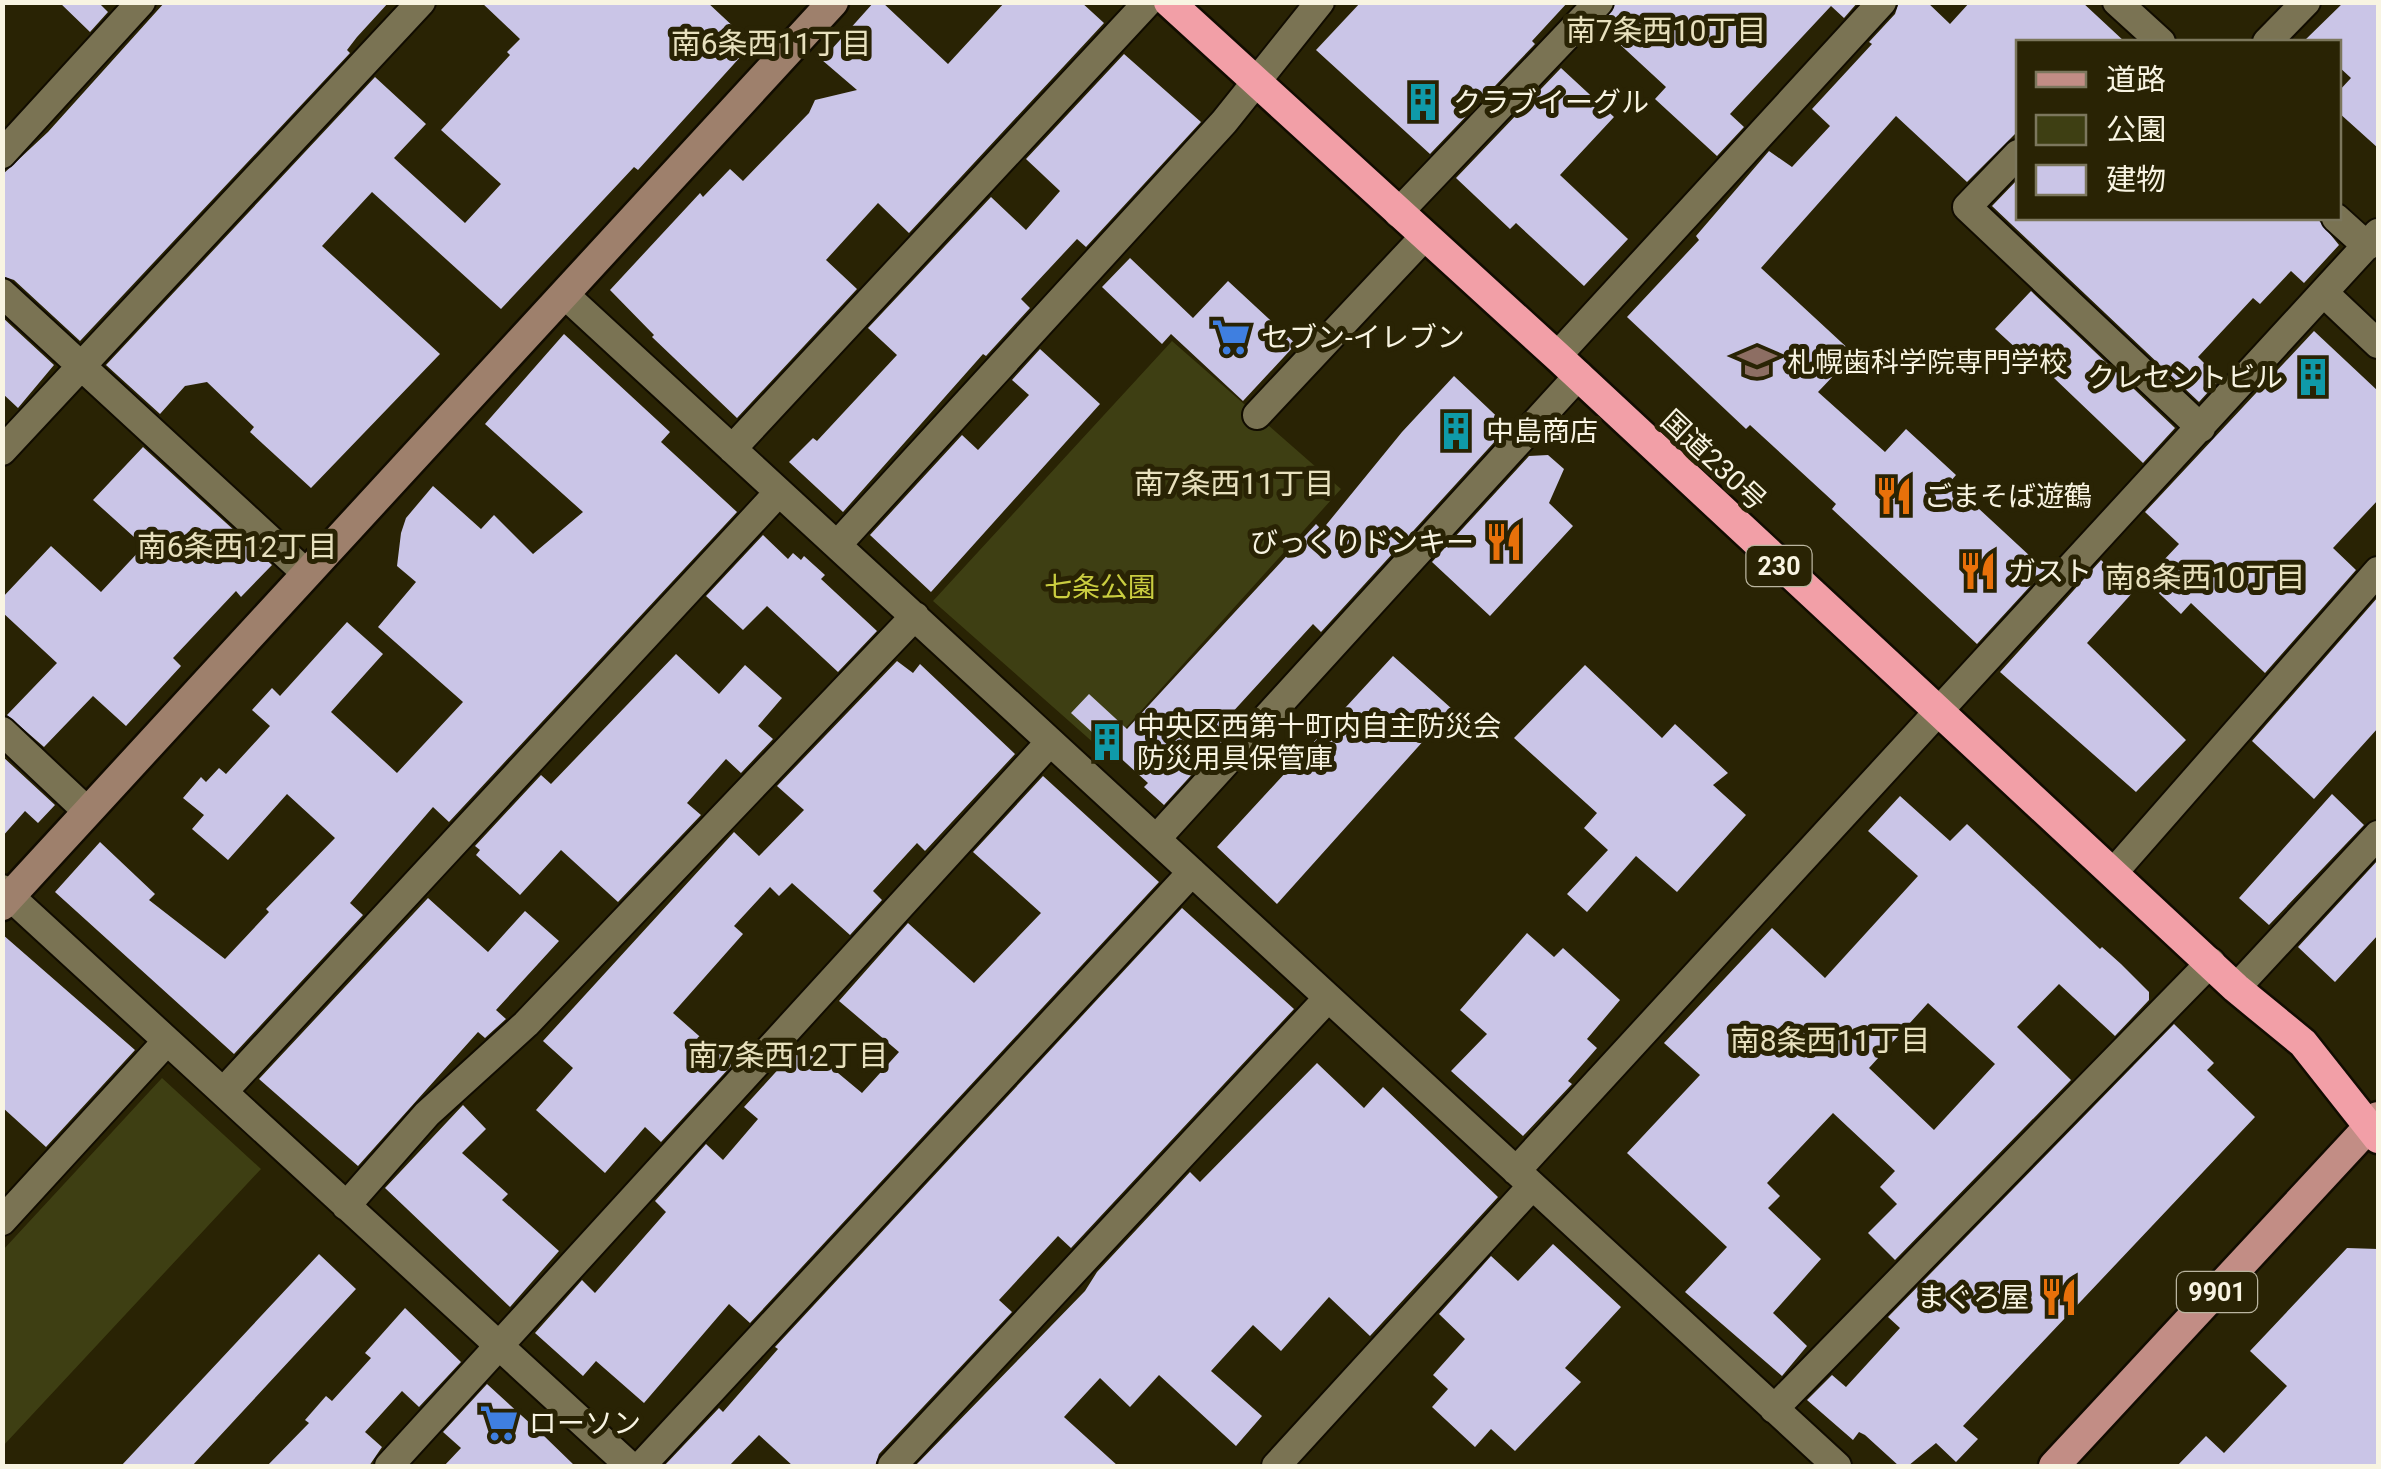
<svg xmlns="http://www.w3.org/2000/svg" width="2381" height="1469" viewBox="0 0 2381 1469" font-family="Roboto,'Noto Sans JP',sans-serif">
<rect width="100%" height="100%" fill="#292304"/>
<path fill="#3e3f13" d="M1172,341L1341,489L1104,752L933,601Z
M162,1078L261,1169L3,1446V1250Z"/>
<path fill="#cac5e7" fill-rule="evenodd" d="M59,2H98L108,12L90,32Z
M165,2H389L357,37L347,50L350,53L80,341L14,280L2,276V175L48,132Z
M481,2H707L752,44L638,170L634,167L501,309L372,192L322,246L440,354L311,488L250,432L254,427L207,382L185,386L160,414L106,365L375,77L426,124L394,158L465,223L501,184L441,130L510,55L507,52L520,39Z
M874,2H882L948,64L1005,2H1081L1104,23L909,233L878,203L826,260L857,289L737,418L652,337L654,335L610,290L700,193L703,197L730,169L743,181L809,113L815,100L857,90L822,60Z
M1361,2H1568L1532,41L1535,44L1430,154L1316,50Z
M1616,2H1858L1844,18L1831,6L1730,114L1744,127L1717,156L1655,99L1666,87L1600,26Z
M1899,2H1927L1950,24L1970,2H2082L2125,42H2018V131L1967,182L1896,116L1761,268L1854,354L1818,392L1885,452L1906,429L1956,475L1950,482L2045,570L1977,644L1832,509L1836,504L1750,425L1746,429L1627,317L1699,240L1696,236L1769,151L1792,167L1830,126L1812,109L1872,44L1869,42L1895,14Z
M2344,2H2378V148L2338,112V92L2351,78L2338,66V42H2303Z
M1124,54L1201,122L1086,247L1077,239L1021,299L1030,308L986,356L983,354L843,512L789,462L813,438L817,441L897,355L868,328L991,197L1026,230L1060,191L1026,159Z
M1561,68L1614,117L1560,175L1628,239L1584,286L1516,223L1510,229L1456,178Z
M2018,179V218H2317L2339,245L2304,283L2291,271L2260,304L2253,298L2198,357L2220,379L2199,402L1992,206Z
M1130,258L1193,318L1228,281L1296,344L1243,401L1171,334L1162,344L1102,287Z
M2031,291L2175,428L2143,463L2032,357L2029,360L1995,329Z
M2,317L54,365L18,408L2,393Z
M2314,331L2378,391V500L2333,548L2356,570L2265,673L2191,603L2181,614L2145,580L2179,544L2145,512Z
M564,334L670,432L661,442L737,512L449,822L433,807L350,903L363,915L234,1054L55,892L100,842L155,894L149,900L225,959L269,912L266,909L335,838L287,794L228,860L192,829L204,815L183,798L201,777L206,782L219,768L226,774L270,726L252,710L272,688L280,696L347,622L383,654L331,712L397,773L463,702L378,627L416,582L397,566L401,533L406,518L433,486L481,529L494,515L533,554L583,512L485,424Z
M1040,349L1100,404L931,592L870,535L962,435L978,450L1029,395L1012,380Z
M1454,376L1508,427L1321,632L1313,624L1219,727L1228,735L1164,805L1144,787L1148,783L1071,713L1089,694L1127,729L1316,524L1322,530L1402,432Z
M143,447L272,565L241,597L236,591L173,658L181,666L126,726L93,696L44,747L7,715L57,663L2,612V598L51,546L101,592L144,546L93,500Z
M1548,455L1564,469L1549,503L1573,526L1490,616L1432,562L1529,456Z
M763,535L788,559L793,553L801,560L804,556L825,575L821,579L877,631L838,672L767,606L743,630L706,596Z
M2101,560L2134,591L2087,643L2186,740L2136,792L2000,672Z
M2378,597V728L2314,799L2252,741Z
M676,654L719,694L745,665L782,698L758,726L773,739L741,773L726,759L687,803L701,815L618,902L561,850L520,895L476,855L480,850L475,846L541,775L551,784Z
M1393,656L1452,709L1277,904L1217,847Z
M897,661L913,673L920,664L1015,754L925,851L917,843L873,891L882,900L850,935L792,883L779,896L770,887L734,926L743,934L673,1013L732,1065L661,1142L645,1127L605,1173L536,1110L573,1068L543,1041L734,832L759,856L804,810L777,786Z
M1585,665L1662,738L1675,724L1728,773L1713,785L1746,815L1677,892L1636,856L1587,912L1567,894L1608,850L1584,828L1597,813L1514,738Z
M2,756L55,805L38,823L25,811L2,837Z
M1043,776L1159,882L750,1323L729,1304L644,1403L596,1361L583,1376L535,1333L582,1280L595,1293L666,1212L655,1201L706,1144L723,1160L758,1119L744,1107L802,1043L862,1093L899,1052L839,1001L908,923L974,983L1041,913L973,852Z
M2332,794L2364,825L2269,925L2239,898Z
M1900,796L1950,841L1967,824L2100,949L2102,947L2121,964L2149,992V1000L2115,1036L2059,984L2017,1027L2071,1080L1895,1260L1868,1233L1897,1204L1880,1187L1895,1171L1833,1113L1767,1183L1780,1196L1768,1208L1821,1259L1773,1313L1807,1346L1782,1376L1685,1292L1727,1247L1627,1153L1700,1075L1664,1043L1772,928L1825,978L1918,876L1868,831ZM1928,1003L1995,1064L1934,1130L1869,1068Z
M2378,860V935L2335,982L2298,947Z
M428,898L488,952L525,911L559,941L496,1010L506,1019L485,1038L478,1032L358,1166L259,1079Z
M1182,908L1294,1009L1071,1248L1058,1236L999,1300L1012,1312L879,1454L875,1466H793L759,1435L729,1466H664L719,1408L723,1412L778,1349L775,1347Z
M1527,933L1554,957L1563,948L1620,1000L1587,1039L1597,1048L1568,1081L1572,1084L1523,1136L1451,1071L1487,1034L1460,1010Z
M2,934L135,1050L46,1147L2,1107Z
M2174,1024L2214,1063L2207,1070L2255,1117L1963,1426L1978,1439L1956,1462L1936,1443L1908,1466H1899L1865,1435L1859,1432L1853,1440L1807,1400L1832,1375L1846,1387L1900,1328L1888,1317Z
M1317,1063L1364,1108L1383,1087L1498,1197L1370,1336L1329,1297L1281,1351L1253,1325L1211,1371L1262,1416L1236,1446L1159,1375L1130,1407L1100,1378L1064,1417L1118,1466H915L1085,1291L1097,1272L1190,1172L1200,1182Z
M463,1105L486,1129L462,1153L508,1194L502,1200L559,1251L510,1307L385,1188Z
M1553,1244L1621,1307L1565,1368L1581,1382L1515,1451L1491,1429L1475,1447L1432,1407L1448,1389L1433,1375L1465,1339L1439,1314L1491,1256L1518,1281Z
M2347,1248L2378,1249V1466H2177L2206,1436L2224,1453L2287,1386L2250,1351Z
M319,1254L356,1289L192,1466H121Z
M405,1308L461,1362L419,1407L402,1391L365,1432L382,1447L369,1466H267L309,1423L305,1420L326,1396L332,1401L371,1358L365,1353Z
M487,1384L543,1435L575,1466H444L461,1448L443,1432Z"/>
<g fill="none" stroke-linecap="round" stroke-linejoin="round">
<g stroke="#110c00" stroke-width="32">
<path id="street" d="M2117,2L2161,42
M2267,42L2306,2
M2,154L141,2
M2018,154L1967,207L2201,428
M1398,213L1599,2
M2336,218L2367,246
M2,293L307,574
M2324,293L2378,344
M564,294L1837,1466
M1557,356L1882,2
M1257,415L1424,237
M732,449L1148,2
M2,451L421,2
M837,545L1224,122L1320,2
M2,731L88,812
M1157,838L1579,375
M2113,873L2378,571
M2,889L630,1466
M2236,988L2378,835
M223,1092L779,492
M1516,1171L2378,233
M346,1206L427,1114L526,1024L915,616
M2,1221L167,1041
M1774,1409L2211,962
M389,1466L1050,742
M641,1466L1192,872
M892,1466L1328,998
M1276,1466L1532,1186"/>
</g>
<g stroke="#110c00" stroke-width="35">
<path id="secondary" d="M2,905L833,2"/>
</g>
<g stroke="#110c00" stroke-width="35">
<path id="primary" d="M2054,1466L2378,1117"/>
</g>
<g stroke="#110c00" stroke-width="35">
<path id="highway" d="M1169,2L1557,356L2236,988L2303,1043L2378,1138"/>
</g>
<use href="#street" stroke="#7a7353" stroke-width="28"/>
<use href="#secondary" stroke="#9e806c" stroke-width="30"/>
<use href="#primary" stroke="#c28d85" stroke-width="30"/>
<use href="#highway" stroke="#f29fa7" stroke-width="30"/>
</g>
<defs>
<g id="building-bare" transform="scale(3)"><path d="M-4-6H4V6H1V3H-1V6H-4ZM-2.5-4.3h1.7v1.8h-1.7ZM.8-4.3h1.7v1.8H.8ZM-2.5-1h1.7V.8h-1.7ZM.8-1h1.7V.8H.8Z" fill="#0f9aa8" stroke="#292304" stroke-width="2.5" paint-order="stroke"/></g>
<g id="supermarket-bare" transform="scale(3)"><path d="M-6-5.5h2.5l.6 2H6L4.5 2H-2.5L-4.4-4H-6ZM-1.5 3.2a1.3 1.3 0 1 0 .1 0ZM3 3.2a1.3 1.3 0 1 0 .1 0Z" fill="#3f7fe0" stroke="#292304" stroke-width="2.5" paint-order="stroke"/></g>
<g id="university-bare" transform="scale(3)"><path d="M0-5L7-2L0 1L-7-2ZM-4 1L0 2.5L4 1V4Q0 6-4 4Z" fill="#8d6e63" stroke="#292304" stroke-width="2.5" paint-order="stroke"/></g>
<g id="restaurant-bare" transform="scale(3)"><path d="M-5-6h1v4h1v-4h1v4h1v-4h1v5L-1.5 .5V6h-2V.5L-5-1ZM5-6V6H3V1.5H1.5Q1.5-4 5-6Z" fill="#e8710a" stroke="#292304" stroke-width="2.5" paint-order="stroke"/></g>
</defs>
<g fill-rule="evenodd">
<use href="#building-bare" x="1423" y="102"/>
<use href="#supermarket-bare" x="1231" y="337"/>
<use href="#university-bare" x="1757" y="362"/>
<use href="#building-bare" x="2313" y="377"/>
<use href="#building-bare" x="1456" y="431"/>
<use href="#restaurant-bare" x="1894" y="496"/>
<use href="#restaurant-bare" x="1504" y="542"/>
<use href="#restaurant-bare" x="1978" y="571"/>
<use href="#building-bare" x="1107" y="742"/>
<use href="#restaurant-bare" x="2059" y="1297"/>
<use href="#supermarket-bare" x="499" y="1423"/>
</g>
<g text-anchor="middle" stroke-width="10" stroke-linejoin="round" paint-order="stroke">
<g fill="#292304" stroke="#bab59f" stroke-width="2.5">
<rect x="1746.5" y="546" width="65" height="40" rx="8"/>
<rect x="2177" y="1272" width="80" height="40" rx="8"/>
</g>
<g font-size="25" font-weight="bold" fill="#f8f4e2">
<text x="1779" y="575">230</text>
<text x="2217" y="1301">9901</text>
</g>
<g font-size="28" fill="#f8f4e2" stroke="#292304" text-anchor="start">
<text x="1453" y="112">クラブイーグル</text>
<text x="1261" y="347">セブン-イレブン</text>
<text x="1787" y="372">札幌歯科学院専門学校</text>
<text x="2283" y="387" text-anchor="end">クレセントビル</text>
<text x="1486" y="441">中島商店</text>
<text x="1924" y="506">ごまそば遊鶴</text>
<text x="1474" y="552" text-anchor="end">びっくりドンキー</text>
<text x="2008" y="581">ガスト</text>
<text x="1137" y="736">中央区西第十町内自主防災会<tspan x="1137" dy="32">防災用具保管庫</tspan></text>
<text x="2029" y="1307" text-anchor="end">まぐろ屋</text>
<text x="529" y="1433">ローソン</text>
</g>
<g font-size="28" fill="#f8f4e2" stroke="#292304">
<text transform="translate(1714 460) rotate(43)" y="10">国道230号</text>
</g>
<g font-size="28" fill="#cacd40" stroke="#292304">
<text x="1100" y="597">七条公園</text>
</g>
<g font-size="30" fill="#e8e1be" stroke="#292304">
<text x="1666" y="41">南7条西10丁目</text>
<text x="771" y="54">南6条西11丁目</text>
<text x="1234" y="494">南7条西11丁目</text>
<text x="237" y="557">南6条西12丁目</text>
<text x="2205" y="588">南8条西10丁目</text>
<text x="1830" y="1051">南8条西11丁目</text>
<text x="788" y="1066">南7条西12丁目</text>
</g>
</g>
<rect width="2381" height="1469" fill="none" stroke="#f8f4e2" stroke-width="10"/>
<rect x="2016" y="40" width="325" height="180" fill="#292304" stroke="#7c775d" stroke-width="2.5"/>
<rect x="2036" y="72" width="50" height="15" fill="#c28d85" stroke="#7c775d" stroke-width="2.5"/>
<text x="2106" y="90" font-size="30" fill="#f8f4e2">道路</text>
<rect x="2036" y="115" width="50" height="30" fill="#3e3f13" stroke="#7c775d" stroke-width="2.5"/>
<text x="2106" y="140" font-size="30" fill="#f8f4e2">公園</text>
<rect x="2036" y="165" width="50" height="30" fill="#cac5e7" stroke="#7c775d" stroke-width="2.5"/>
<text x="2106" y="190" font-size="30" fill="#f8f4e2">建物</text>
</svg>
